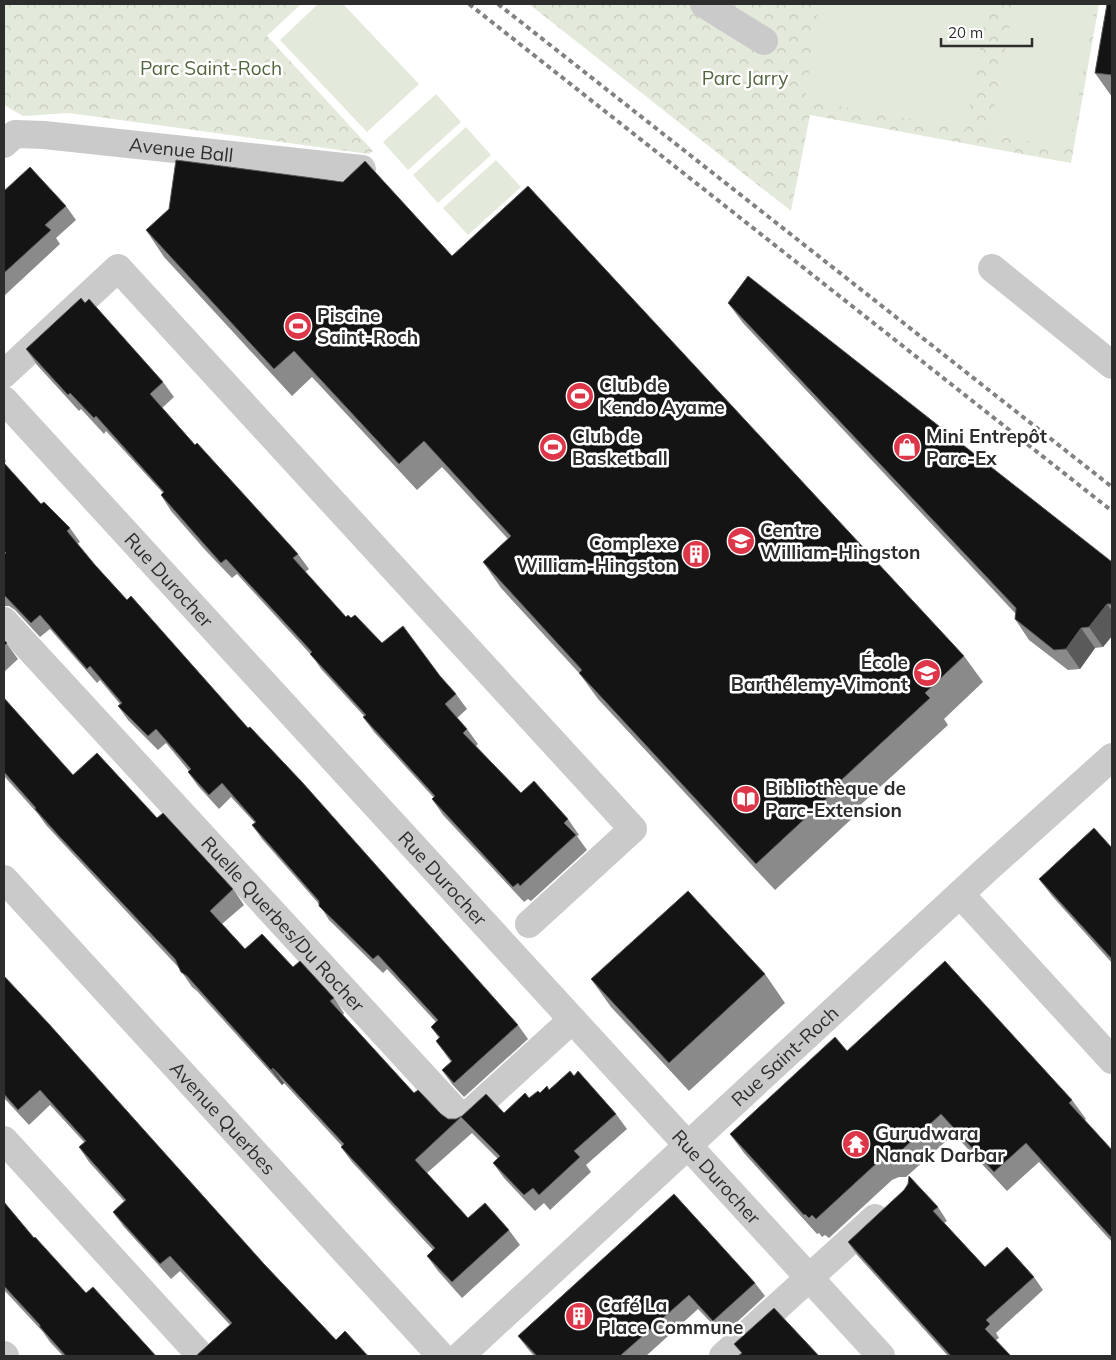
<svg xmlns="http://www.w3.org/2000/svg" width="1116" height="1360" viewBox="0 0 1116 1360" font-family="Mulish,sans-serif">
<defs>
<pattern id="park-crowns" width="20" height="18" patternUnits="userSpaceOnUse" patternTransform="scale(1.25)"><rect width="20" height="18" fill="#e4eadb"/><path d="M2 6a3 3 0 1 1 6 0M12 15a3 3 0 1 1 6 0" fill="none" stroke="#c4c9bc"/></pattern>
</defs>
<rect width="100%" height="100%" fill="#fff"/>
<path fill="url(#park-crowns)" d="M4,4H301L267,36L373,151L369,154L69,113L23,116L4,105Z
M529,4H1099L1071,163L810,115L791,211Z"/>
<path fill="#e4eadb" d="M318,4H343L419,84L367,132L280,40Z
M819,4H988L966,129L805,100Z
M1014,4H1095L1069,149L989,134Z
M436,94L461,122L408,170L383,142Z
M466,127L491,155L438,203L413,175Z
M496,160L521,187L468,235L443,208Z"/>
<g fill="none" stroke-linecap="round" stroke-linejoin="round">
<g stroke="#cacaca" stroke-width="28">
<path d="M704,4L764,41"/>
<path id="s1" d="M4,144L15,134L44,135L362,169"/>
<path d="M992,268L1112,365"/>
<path d="M4,374L118,268L633,829L529,924"/>
<path id="s2" d="M4,400L881,1356"/>
<path id="s3" d="M4,621L463,1119L572,1020"/>
<path id="s4" d="M4,879L441,1356"/>
<path d="M960,894L1112,1060"/>
<path d="M4,1140L201,1356"/>
<path d="M4,1355L5,1356"/>
<path id="s5" d="M460,1356L986,870L1112,757"/>
<path d="M723,1356L875,1218"/>
</g>
<path stroke="#828282" stroke-width="4" stroke-dasharray="5 4" stroke-linecap="butt" d="M469,4L1112,511
M498,4L1112,487"/>
</g>
<path fill="#8a8a8a" d="M1112,4V97L1095,73Z
M4,191L66,206L76,220L56,238L60,244L4,296Z
M146,230L452,256L964,656L983,682L944,719L948,725L856,809L859,812L775,890L598,699L579,673L501,588L483,562L508,539L442,467L417,490L312,377L292,396L164,257Z
M728,303L1112,562V636L1103,647L1095,648L1080,669L1068,670L1029,640L1015,619V613L743,323Z
M26,349L163,382L174,397L162,408L195,445L298,554L309,569L305,572L346,617L351,618L382,643L440,676L456,694L467,709L457,718L467,729L478,744L476,746L521,793L568,819L579,835L577,836L587,850L531,901L528,899L524,902L443,815L432,799L434,798L374,732L363,717L364,716L321,669L313,657L237,574L232,578L206,551L171,511L161,495L163,493L106,431L104,434L81,409L79,411L37,365Z
M4,458L6,461L4,463L41,504L70,528L80,542L77,544L95,565L127,600L248,728L518,1025L528,1039L464,1097L452,1084L442,1070L451,1062L436,1041L439,1038L431,1027L436,1022L387,969L383,973L329,920L319,904L262,839L252,825L255,823L231,797L219,809L198,786L188,772L189,771L166,743L158,750L128,720L118,706L120,704L100,680L97,683L50,629L40,637L15,610L9,606H4Z
M4,640L18,659L4,672Z
M4,698L73,775L157,818L233,889L244,905L222,924L245,949L293,967L334,998L344,1013L343,1015L414,1093L441,1114L448,1119H456L462,1116L504,1113L540,1093L549,1090L574,1076L616,1114L627,1129L586,1165L591,1172L550,1210L544,1203L535,1211L504,1178L493,1163L498,1159L472,1133L427,1173L468,1218L509,1230L520,1245L462,1298L438,1271L427,1256L433,1250L352,1162L341,1147L342,1146L284,1083L282,1085L197,991L192,987L179,968L70,851L46,825L38,814L4,776Z
M1112,848V963L1052,896L1039,879Z
M765,974L785,1003L689,1091L611,1007L591,979Z
M4,976L264,1264L336,1340L368,1356L230,1325L180,1271L171,1279L124,1227L113,1212L124,1201L89,1162L79,1147L84,1142L50,1105L29,1125L4,1098Z
M847,1051L1072,1100L1086,1119L1085,1120L1112,1150V1242L1039,1162L1007,1191L954,1134L906,1177H899L892,1180L829,1238L825,1235L822,1237L819,1233L817,1234L744,1153L730,1134Z
M674,1194L755,1283L765,1296L723,1335L698,1309L646,1356H534L528,1349L518,1336Z
M4,1202L34,1238L86,1293L156,1356H63L50,1342L43,1332L4,1290Z
M938,1207L947,1221L944,1223L985,1267L1034,1277L1043,1290L996,1333L999,1338L996,1340L1011,1356H948L857,1255L848,1242Z"/>
<path fill="#5a5a5a" d="M1107,604L1112,611V636L1103,647L1089,627Z
M1081,628L1095,648L1080,669L1066,649Z
M273,1068L284,1083L282,1085L271,1070Z"/>
<path fill="#141414" stroke="#5a5a5a" d="M1107,4H1112V75L1095,73Z
M176,160L343,182L365,161L452,256L528,186L964,656L925,693L930,698L838,783L840,786L756,864L579,673L582,670L483,562L511,536L424,441L399,464L294,351L274,369L146,230L169,209Z
M30,167L66,206L45,225L51,230L4,273V191Z
M748,276L1112,562V604H1107L1089,627L1081,628L1066,649L1054,650L1015,619L1016,608L728,303Z
M81,298L85,303L89,299L163,382L150,394L195,445L197,443L298,554L293,558L346,617L348,615L351,618L355,615L382,643L403,626L440,676L456,694L445,704L467,729L463,733L521,793L534,781L568,819L564,823L576,835L520,886L518,883L513,887L432,799L435,796L363,717L366,715L310,654L312,652L226,559L221,563L196,535L161,495L164,492L96,416L94,418L70,393L68,395L26,349Z
M4,463L41,504L44,502L70,528L67,531L95,565L127,600L131,596L248,728L250,727L302,782L518,1025L454,1083L442,1070L452,1061L436,1041L440,1037L431,1027L438,1020L378,955L373,959L319,906V901L252,825L256,822L222,783L209,795L188,772L191,769L156,729L148,736L118,706L122,703L90,666L87,669L40,615L31,623L4,595V555L6,553L4,551Z
M4,640L7,643L4,646Z
M4,698L73,775L97,753L157,818L163,813L233,889L210,911L245,949L262,934L293,967L300,961L334,998L330,1001L414,1093L418,1090L441,1114L448,1119H456L462,1116L486,1094L504,1113L525,1093L529,1098L538,1091L540,1093L547,1086L549,1090L570,1071L574,1076L578,1071L616,1114L574,1151L580,1157L539,1195L533,1188L524,1195L493,1163L500,1156L461,1117L415,1160L468,1218L485,1203L509,1230L452,1282L427,1256L435,1248L341,1147L344,1144L273,1068L271,1070L187,976L181,972L175,959L59,836L35,809L36,808L4,772Z
M1094,828L1112,848V959L1039,879Z
M688,891L765,974L669,1063L591,979Z
M945,961L1072,1100L1069,1103L1112,1150V1238L1026,1143L994,1172L941,1114L893,1158H886L879,1161L816,1219L812,1215L809,1218L805,1214L804,1215L730,1134L835,1037L847,1051Z
M4,976L49,1024L264,1264L336,1340L345,1331L368,1356H196L232,1323L170,1256L160,1264L113,1212L126,1200L79,1147L86,1141L40,1090L18,1110L4,1094Z
M909,1176L938,1207L933,1211L985,1267L1007,1247L1034,1277L986,1320L990,1324L985,1329L1011,1356H951L848,1242L904,1190L908,1184Z
M674,1194L755,1283L713,1321L689,1295L621,1355L622,1356H537L518,1336Z
M4,1202L34,1238L35,1237L86,1293L93,1287L156,1356H66L40,1327V1325L4,1286Z
M774,1308L819,1356H738L742,1353L734,1344Z"/>
<defs>
<g id="stadium-disc" transform="scale(1.4375)"><circle r="9.5" fill="#dd3649" stroke="#fff"/><path d="M0-5a6.5 5 0 1 0 0 10a6.5 5 0 1 0 0-10ZM-3.5-1.8h7v3.6h-7Z" fill="#fff"/></g>
<g id="shop-disc" transform="scale(1.4375)"><circle r="9.5" fill="#dd3649" stroke="#fff"/><path d="M-5-2.5h2.3a2.7 3.5 0 0 1 5.4 0H5L5.5 6h-11ZM-1.5-2.5h3a1.5 2.3 0 0 0-3 0Z" fill="#fff"/></g>
<g id="school-disc" transform="scale(1.4375)"><circle r="9.5" fill="#dd3649" stroke="#fff"/><path d="M0-5L7-2L0 1L-7-2ZM-4 1L0 2.5L4 1V4Q0 6-4 4Z" fill="#fff"/></g>
<g id="building-disc" transform="scale(1.4375)"><circle r="9.5" fill="#dd3649" stroke="#fff"/><path d="M-4-6H4V6H1V3H-1V6H-4ZM-2.5-4.3h1.7v1.8h-1.7ZM.8-4.3h1.7v1.8H.8ZM-2.5-1h1.7V.8h-1.7ZM.8-1h1.7V.8H.8Z" fill="#fff"/></g>
<g id="library-disc" transform="scale(1.4375)"><circle r="9.5" fill="#dd3649" stroke="#fff"/><path d="M-6-4Q-3-5.5-.7-3.5V5Q-3 3-6 4ZM6-4Q3-5.5 .7-3.5V5Q3 3 6 4Z" fill="#fff"/></g>
<g id="temple-disc" transform="scale(1.4375)"><circle r="9.5" fill="#dd3649" stroke="#fff"/><path d="M0-6L5-2H3V0L6.5 2.5H4V6H1.5V3h-3V6H-4V2.5H-6.5L-3 0V-2H-5Z" fill="#fff"/></g>
</defs>
<g fill-rule="evenodd">
<use href="#stadium-disc" x="298" y="326"/>
<use href="#stadium-disc" x="580" y="396"/>
<use href="#stadium-disc" x="553" y="447"/>
<use href="#shop-disc" x="907" y="447"/>
<use href="#school-disc" x="741" y="541"/>
<use href="#building-disc" x="696" y="554"/>
<use href="#school-disc" x="927" y="673"/>
<use href="#library-disc" x="746" y="799"/>
<use href="#temple-disc" x="856" y="1144"/>
<use href="#building-disc" x="579" y="1316"/>
</g>
<g text-anchor="middle" stroke-width="5" stroke-linejoin="round" paint-order="stroke">
<g font-size="19" fill="#52663d" stroke="#fff">
<text x="211" y="75">Parc Saint-Roch</text>
<text x="745" y="85">Parc Jarry</text>
</g>
<g font-size="19" fill="#2d2d2d" stroke="#fff">
<text dy="7" stroke="none"><textPath href="#s1" startOffset="182">Avenue Ball</textPath></text>
<text dy="7" stroke="none"><textPath href="#s2" startOffset="244">Rue Durocher</textPath></text>
<text dy="7" stroke="none"><textPath href="#s2" startOffset="649">Rue Durocher</textPath></text>
<text dy="7" stroke="none"><textPath href="#s3" startOffset="412">Ruelle Querbes/Du Rocher</textPath></text>
<text dy="7" stroke="none"><textPath href="#s5" startOffset="442">Rue Saint-Roch</textPath></text>
<text dy="7" stroke="none"><textPath href="#s4" startOffset="324">Avenue Querbes</textPath></text>
<text dy="7" stroke="none"><textPath href="#s2" startOffset="1054">Rue Durocher</textPath></text>
</g>
<g font-size="19" font-weight="bold" fill="#2d2d2d" stroke="#fff" text-anchor="start">
<text x="317" y="322">Piscine<tspan x="317" dy="22">Saint-Roch</tspan></text>
<text x="599" y="392">Club de<tspan x="599" dy="22">Kendo Ayame</tspan></text>
<text x="572" y="443">Club de<tspan x="572" dy="22">Basketball</tspan></text>
<text x="926" y="443">Mini Entrepôt<tspan x="926" dy="22">Parc-Ex</tspan></text>
<text x="760" y="537">Centre<tspan x="760" dy="22">William-Hingston</tspan></text>
<text x="677" y="550" text-anchor="end">Complexe<tspan x="677" dy="22">William-Hingston</tspan></text>
<text x="908" y="669" text-anchor="end">École<tspan x="908" dy="22">Barthélemy-Vimont</tspan></text>
<text x="765" y="795">Bibliothèque de<tspan x="765" dy="22">Parc-Extension</tspan></text>
<text x="875" y="1140">Gurudwara<tspan x="875" dy="22">Nanak Darbar</tspan></text>
<text x="598" y="1312">Café La<tspan x="598" dy="22">Place Commune</tspan></text>
</g>
</g>
<rect width="1116" height="1360" fill="none" stroke="#2d2d2d" stroke-width="10"/>
<path d="M941 38v8h91v-8" fill="none" stroke="#2d2d2d" stroke-width="2.5"/>
<text x="948" y="38" font-size="15" fill="#2d2d2d" stroke="#ffffff" stroke-width="4" paint-order="stroke">20 m</text>
</svg>
